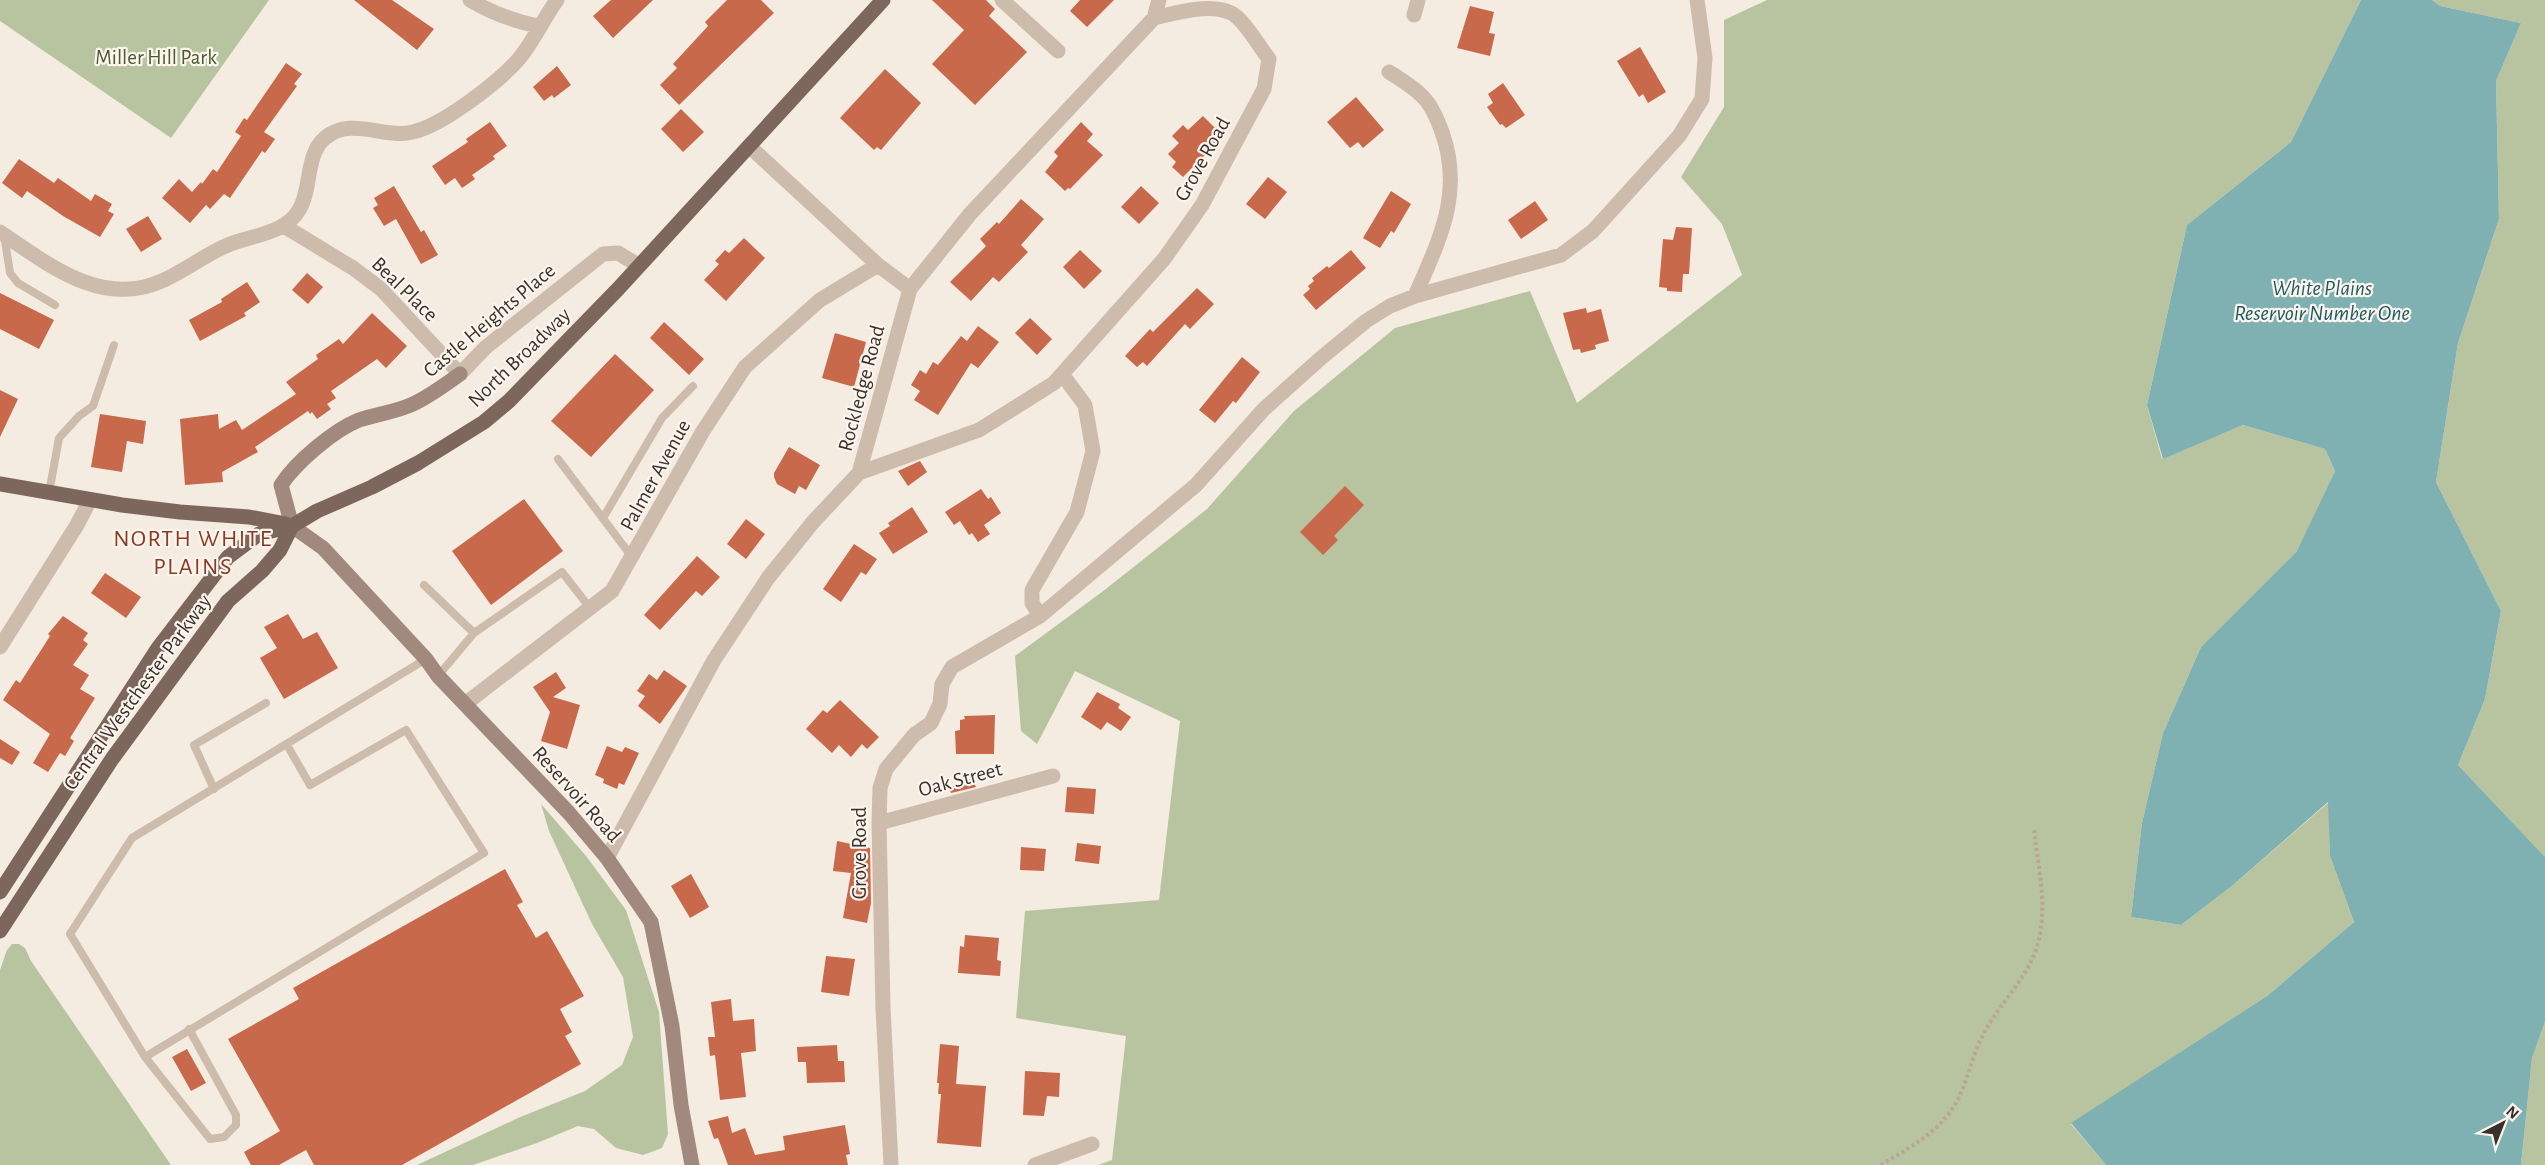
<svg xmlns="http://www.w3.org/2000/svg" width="2545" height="1165" viewBox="0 0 2545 1165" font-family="'Alegreya Sans',sans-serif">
<rect width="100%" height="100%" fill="#f4ebe1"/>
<path fill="#b8c4a0" d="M0,0H269L171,138L0,21Z
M1767,0H2361L2291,142L2187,225L2147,405L2162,459L2243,425L2325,449L2335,471L2298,550L2201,647L2163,733L2142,823L2131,917L2181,925L2233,885L2329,802L2330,856L2354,922L2267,996L2071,1124L2106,1165H1098L1112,1160L1126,1036L1016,1018L1025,911L1159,900L1180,721L1075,671L1037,744L1021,731L1015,656L1102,592L1207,509L1294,411L1395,328L1530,291L1577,403L1742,275L1722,224L1681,177L1724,107V20Z
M2432,0H2545V857L2458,765L2485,699L2501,611L2436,482L2458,343L2499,219L2496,81L2521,23L2440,6Z
M541,804L586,856L626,910L659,1012L668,1134L662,1148L643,1155L616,1148L594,1129L578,1126L537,1143L473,1165H417L518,1118L585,1091L622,1065L633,1037L623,977L592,924L549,831Z
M12,944H19L25,948L31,961L171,1165H0V970L7,950Z
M2545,1022V1165H2521L2532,1058Z"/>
<path fill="#7fb0b2" d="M2361,0H2432L2440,6L2521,23L2496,81L2499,219L2458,343L2436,482L2501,611L2485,699L2458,765L2545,857V1022L2532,1058L2521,1165H2106L2071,1123L2267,996L2354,922L2330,856L2328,802L2233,885L2181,925L2131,917L2142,823L2163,733L2201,647L2297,551L2335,471L2325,449L2243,425L2163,459L2147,405L2187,225L2291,142Z"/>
<path fill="#c8694b" d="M354,0H392L434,29L417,50Z
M611,0H653L613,38L593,16Z
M727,0H761L774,13L679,105L660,85L677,68L673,64L708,26L705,22Z
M932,0H986L995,9L989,16L1027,52L975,105L932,64L964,30Z
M1080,0H1114L1087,27L1070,11Z
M1470,6L1494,12L1489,33L1495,34L1490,56L1457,48Z
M1640,47L1666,92L1648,103L1643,94L1639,97L1617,61Z
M286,63L302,74L294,84L297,86L264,132L275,139L265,153L262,151L230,198L224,194L210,209L206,205L190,223L162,198L179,179L192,192L201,182L202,184L213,169L217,172L241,136L235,132L244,118L247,120Z
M557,66L571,85L554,98L552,95L544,101L533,87Z
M885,69L921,103L881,150L877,147L874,150L840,118Z
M1503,83L1525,115L1506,128L1502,124L1500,125L1487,107L1493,103L1488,94Z
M1356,97L1384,130L1363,148L1358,142L1350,148L1327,122Z
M681,109L704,132L683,152L661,129Z
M1203,116L1221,134L1217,138L1220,140L1183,177L1172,167L1176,162L1168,154L1179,143L1172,136L1183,125L1188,130Z
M490,122L507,146L493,156L495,159L472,175L475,179L462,188L455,178L445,185L432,166L468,142L466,139Z
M1081,122L1093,134L1087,141L1103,155L1070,189L1068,188L1065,191L1045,172L1058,156L1054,152Z
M19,159L54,183L58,178L91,201L95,194L112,204L108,211L114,214L100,237L63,216L27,191L22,198L2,183Z
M1268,177L1287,192L1265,219L1246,204Z
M394,186L421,232L424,230L438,255L421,264L396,219L384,226L373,208L378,205L374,198Z
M1141,186L1159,203L1139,224L1121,207Z
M1391,191L1411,204L1394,233L1391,231L1380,248L1363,238Z
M1021,199L1044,219L1021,245L1028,252L999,282L993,277L971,301L950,282L986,246L980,239L997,222L999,224Z
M1535,201L1548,220L1521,239L1508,220Z
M148,216L162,239L141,252L126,229Z
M1676,227L1692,228L1689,274H1683L1682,292L1667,291V288L1659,287L1663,239L1673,240Z
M744,238L765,258L726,301L704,280L719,264L715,261L725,250L729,253Z
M1080,250L1102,271L1084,289L1063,267Z
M1351,250L1366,268L1316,310L1303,295L1310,289L1308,286L1314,281L1312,278L1327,266L1329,268Z
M307,273L323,287L308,304L292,290Z
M247,282L260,302L244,313L246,316L200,341L189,320L222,302L221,299Z
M1197,288L1214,304L1190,329L1185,324L1147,366L1143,362L1137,367L1125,356L1150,329L1153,332Z
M0,293L54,320L39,349L0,329Z
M1586,308L1587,313L1601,309L1609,341L1595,345L1596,349L1581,353L1580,349L1573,350L1563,313Z
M372,313L407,346L386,368L377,359L331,391L336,398L327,404L331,409L317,419L312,412L310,414L308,411L255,447L258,452L222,472L223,482L185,485L180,419L218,414L219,429L236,420L242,430L296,394L286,382L318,359L316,355L339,339L343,344Z
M1030,318L1052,339L1037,355L1015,333Z
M664,322L704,359L689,375L650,338Z
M978,326L999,342L978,368L971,363L938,415L914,400L920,391L911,385L920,370L926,374L933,362L938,365L961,336L967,341Z
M835,333L866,342L854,387L822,378Z
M615,354L654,390L591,457L551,421Z
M1242,357L1260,372L1236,403L1233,401L1215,423L1199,410Z
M0,390L18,399L0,437Z
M100,414L146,421L143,444L127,441L122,472L91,467Z
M789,447L820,465L806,490L799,486L795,494L777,484L774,477V473Z
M920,461L927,472L908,486L898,471Z
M1345,486L1364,505L1334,536L1338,540L1323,555L1300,532Z
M981,489L988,499L991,497L1001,513L984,525L990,534L978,542L972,533L969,535L960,521L954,525L945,512Z
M524,499L563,551L491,605L452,551Z
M912,507L928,532L893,554L879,533L890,526L888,523Z
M746,519L765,534L746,559L727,544Z
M854,544L877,559L866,575L861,572L841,602L823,589Z
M697,556L720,577L702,596L696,591L660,630L644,615Z
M105,573L141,597L126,618L91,593Z
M288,614L303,639L317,632L338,668L284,699L260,658L277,648L264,627Z
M63,616L88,633L83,640L88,644L73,665L89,675L80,689L95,698L70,738L74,741L65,756L60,753L48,772L33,763L50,734L3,700L16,680L20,683L50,636L48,634Z
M664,670L687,686L660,724L638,706L645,696L637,691L649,674L657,680Z
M556,672L566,688L553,697L580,705L567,749L541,741L550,712L533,687Z
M1097,692L1120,704L1118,708L1131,717L1121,731L1107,722L1101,730L1081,717Z
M840,700L879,737L867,749L862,744L851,757L839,745L832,753L806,729L823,710L827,713Z
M995,715L994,754H956L955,731L960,730V720L965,719L964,716Z
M0,739L20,752L12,765L0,758Z
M607,746L622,752L625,747L639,753L624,785L619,783L617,789L603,783L604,779L595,775Z
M972,778L976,787L951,793L949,788Z
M1067,787L1096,789L1094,814L1065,812Z
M837,841L870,848L871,903L867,923L843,918L851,873L833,871Z
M1077,843L1101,846L1099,864L1075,861Z
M1021,847L1046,849L1044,871L1020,870Z
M505,869L523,902L517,905L536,938L547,931L584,996L560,1009L572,1032L565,1036L581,1064L402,1165H314L306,1150L279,1165H251L244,1152L280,1131L228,1039L299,999L293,988Z
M691,874L709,907L690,918L671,886Z
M965,935L999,938L997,960L1001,961L1000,976L958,973L960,946L964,947Z
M826,956L855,959L849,996L821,992Z
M731,999L733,1021L754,1019L756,1051L741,1053L746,1097L720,1100L715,1055L710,1056L708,1037H715L711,1002Z
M940,1044L959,1046L956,1084L986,1086L981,1147L937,1143L941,1094H938L939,1083H937Z
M837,1045L838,1061H844L845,1082L807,1083L806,1062H798L797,1047Z
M187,1049L206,1083L191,1091L172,1057Z
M1025,1071L1060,1073L1059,1097L1047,1096L1044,1116L1023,1115Z
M728,1116L732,1133L745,1128L755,1155L785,1150L783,1136L845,1125L850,1154L846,1155L848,1165H728L718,1138L714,1139L708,1121Z"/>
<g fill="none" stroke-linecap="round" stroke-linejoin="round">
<path stroke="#b9a596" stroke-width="4" stroke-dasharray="3 3" stroke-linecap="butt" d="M1881,1165C1904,1151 1930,1137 1947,1116C1966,1094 1969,1062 1982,1037C1998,1004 2029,978 2038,943C2048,905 2038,867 2034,829"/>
<path stroke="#cdbbac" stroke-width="8" d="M4,234L10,273L18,283L55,305
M558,459L632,557
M49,493L59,438L79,416L93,406L114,345
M603,518L662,418L693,386
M424,585L474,633
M438,676L474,633L562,572L590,608
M287,745L310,785L406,730L484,853L145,1057L70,934L132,838L426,659
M214,789L194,745L266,703
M145,1057L210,1139L224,1137L236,1125V1115L189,1029"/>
<path stroke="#cdbbac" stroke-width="15" d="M470,0C492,13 513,21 538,26
M1002,0L1058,51
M1414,15L1418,0
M1389,72C1400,79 1412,86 1422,96C1431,104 1438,121 1442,132C1464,194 1439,240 1415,296
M749,146L878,265L910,289
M284,226L353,268L381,289L460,374L486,347L603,254L618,253L638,265
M0,232C49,265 103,309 164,280C186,270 206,254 228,245C252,235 285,234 299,210C312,189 305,155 325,138C351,116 384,139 413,132C443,125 497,83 517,61C533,43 543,19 557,0
M859,473L979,430L1054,383L1164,259L1202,205L1264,89L1269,59C1259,46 1249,28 1237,17C1218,0 1176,13 1154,18
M1040,616L1032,603V590L1077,512L1093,451L1085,405L1062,374
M0,647L77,525L90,500
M465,704L612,591L703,431L745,367L820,300L878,265
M879,823L1053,776
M607,858L714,660L768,578L813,522L859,473L910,289L970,214L1154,18L1159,0
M891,1165L883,1008L879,823L880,788L886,769L914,735L931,723L940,704L942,684L952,667L1040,616L1196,485L1264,409L1321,358L1366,321L1390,306L1415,296L1561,255L1593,231L1679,136L1702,99L1705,58L1697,0
M1035,1165L1092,1144"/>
<path stroke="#a18a7d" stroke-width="15" d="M460,374C445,385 430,396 413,404C396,412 377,414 359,420C334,430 296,462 281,485L292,526L323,548L426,659L438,676L569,813L607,858L651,922L672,1026L681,1105L692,1165"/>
<path stroke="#7d675c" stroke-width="15" d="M0,484L122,505L180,512L249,517L286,524
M0,892L158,648L228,557L259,534L292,526L317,511L372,487L418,463L484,422L509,401L618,289L883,0
M0,931L112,759L228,601L262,571L280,550L292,526"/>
</g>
<g text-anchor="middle" stroke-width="4.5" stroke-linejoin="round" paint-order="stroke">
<g font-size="21" fill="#4a5a2e" stroke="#fbf5ee">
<text x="156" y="64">Miller Hill Park</text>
</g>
<g font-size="21" fill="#3b302b" stroke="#fbf5ee">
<text transform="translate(1202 159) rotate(-61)" y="7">Grove Road</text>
<text transform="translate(405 289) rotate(44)" y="7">Beal Place</text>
<text transform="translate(489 320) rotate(-40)" y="7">Castle Heights Place</text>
<text transform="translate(519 357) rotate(-44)" y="7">North Broadway</text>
<text transform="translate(861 388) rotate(-75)" y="7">Rockledge Road</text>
<text transform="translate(655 475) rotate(-61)" y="7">Palmer Avenue</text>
<text transform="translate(137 692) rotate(-54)" y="7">Central Westchester Parkway</text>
<text transform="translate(960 779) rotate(-15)" y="7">Oak Street</text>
<text transform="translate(577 794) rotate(48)" y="7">Reservoir Road</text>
<text transform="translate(859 853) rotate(-90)" y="7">Grove Road</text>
</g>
<g font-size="22" font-style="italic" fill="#1f5a5e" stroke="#fbf5ee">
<text x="2322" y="295">White Plains<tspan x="2322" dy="25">Reservoir Number One</tspan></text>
</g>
<g font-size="24" letter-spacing="1.5" fill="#8c3b22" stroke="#fbf5ee">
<text x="193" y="546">NORTH WHITE<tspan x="193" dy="28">PLAINS</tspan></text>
</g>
</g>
<g transform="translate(2503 1123) rotate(42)" stroke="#fbf5ee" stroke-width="4.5" paint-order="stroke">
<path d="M0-4.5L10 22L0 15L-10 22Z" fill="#3b302b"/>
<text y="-9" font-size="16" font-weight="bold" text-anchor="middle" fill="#3b302b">N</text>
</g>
</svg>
